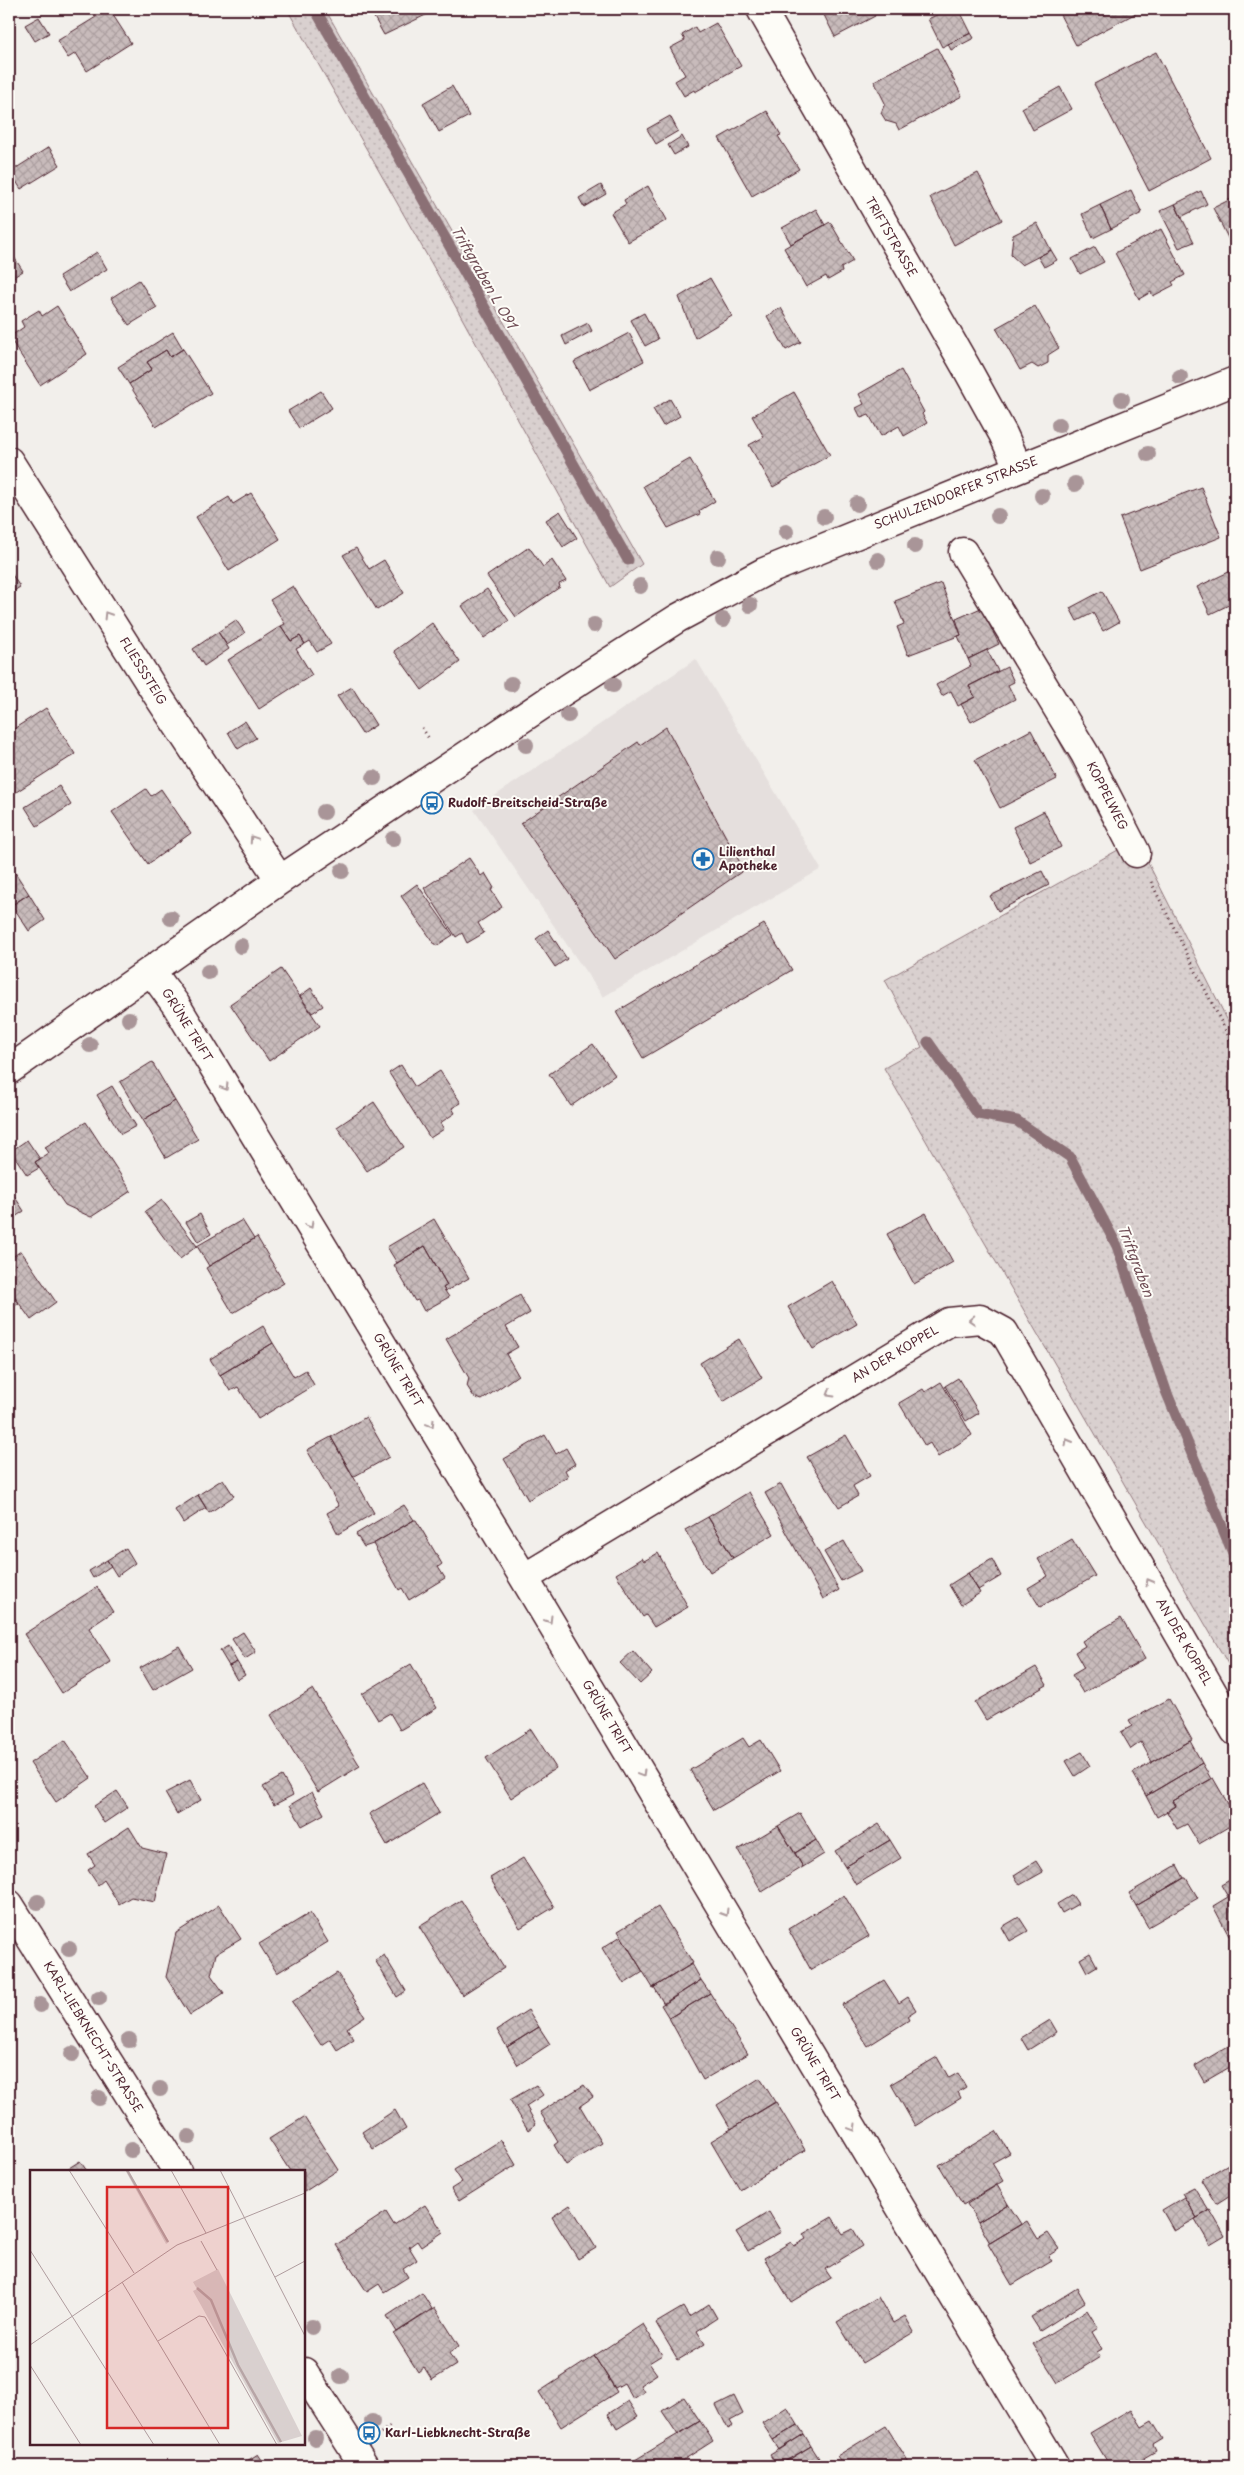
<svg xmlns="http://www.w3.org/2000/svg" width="1244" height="2475" viewBox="0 0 1244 2475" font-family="'Playpen Sans',sans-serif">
<defs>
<pattern id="grass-dots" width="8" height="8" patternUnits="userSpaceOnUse" patternTransform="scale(1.25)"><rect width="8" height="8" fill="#d9d0cf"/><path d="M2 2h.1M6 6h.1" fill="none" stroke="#bcb2b2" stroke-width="1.8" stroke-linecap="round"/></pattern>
<pattern id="building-cross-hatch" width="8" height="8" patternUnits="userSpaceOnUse" patternTransform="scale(1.25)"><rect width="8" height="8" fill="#c8bbbb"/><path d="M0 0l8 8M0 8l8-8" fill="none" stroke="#ada0a1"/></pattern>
</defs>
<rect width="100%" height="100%" fill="#f2efeb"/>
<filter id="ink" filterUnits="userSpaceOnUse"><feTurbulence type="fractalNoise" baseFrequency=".02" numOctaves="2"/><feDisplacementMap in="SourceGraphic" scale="10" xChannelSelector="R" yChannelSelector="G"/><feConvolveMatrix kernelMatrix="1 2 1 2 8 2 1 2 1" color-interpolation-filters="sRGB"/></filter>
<g filter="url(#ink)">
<path fill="#e5dfdd" d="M696,659L821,869L603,997L474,810Z"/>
<path fill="url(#grass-dots)" stroke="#92787d" d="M287,9H325L642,564L610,587L446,289Z
M970,550L1137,841L1235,1035V1676L884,1068L922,1047L885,980L1118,850L1043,711L950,558Z"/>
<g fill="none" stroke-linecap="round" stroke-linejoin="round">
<path stroke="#8b6f75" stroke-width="11" d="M315,9L628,560
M928,1042L978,1114L1017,1121L1070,1157L1117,1246L1166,1391L1235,1558"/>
</g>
<path fill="url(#building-cross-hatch)" stroke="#4a1f2b" d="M109,9L131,43L87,71L76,53L68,58L57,41Z
M363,9H433L434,11L384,35L371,12L367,14Z
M821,9H872L875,16L835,37Z
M949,9H959L971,33L942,47L928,19Z
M1057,9H1139L1140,11L1076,45Z
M39,17L49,33L35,41L25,25Z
M716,23L741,66L695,92L694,90L684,96L675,81L685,75L670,48L685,40L682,35L695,27L698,33Z
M971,33L974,38L951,50L948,44Z
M937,48L962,96L899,130L896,124L886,121L881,113L885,103L874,81Z
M1156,52L1211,158L1149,191L1094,84Z
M452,86L469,116L439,132L423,103Z
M1060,87L1072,109L1033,130L1022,108Z
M767,111L781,135L778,136L799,169L752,196L719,138Z
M670,116L678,131L656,144L647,129Z
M682,136L688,147L674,155L668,145Z
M49,147L60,165L21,189L10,172Z
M978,173L1002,220L954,245L930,197Z
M601,185L606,194L584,207L579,198Z
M648,186L667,220L628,242L611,213L626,204L624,200Z
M1131,190L1142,213L1111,229L1100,205Z
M1201,191L1207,204L1181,217L1175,204Z
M1235,197V252L1213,208Z
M1175,204L1194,242L1179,248L1160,211Z
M1100,205L1111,229L1093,238L1082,214Z
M816,209L825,225L791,244L782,228Z
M830,222L853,261L841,268L842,272L828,280L826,276L806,287L784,248Z
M1037,223L1051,250L1022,265L1011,255L1013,235Z
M1161,229L1185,275L1172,282L1174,285L1153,296L1151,292L1139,299L1115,253Z
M9,246L13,253L9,256Z
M1095,247L1104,262L1080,274L1072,259Z
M1051,250L1057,260L1044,267L1038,257Z
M97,252L107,269L69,292L59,276Z
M12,254L23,271L9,280V256Z
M710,278L732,316L695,338L679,297Z
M139,280L157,308L129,325L111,298Z
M57,306L87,354L40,385L9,337L24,327L21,321L39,310L42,316Z
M1035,306L1059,348L1048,355V363L1038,368L1032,364L1020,370L996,328Z
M781,308L801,342L786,350L767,316Z
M644,313L658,339L645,346L631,320Z
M588,323L592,331L566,345L562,336Z
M173,332L183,349L170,357L166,350L147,362L152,369L129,384L118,367Z
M629,333L644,361L589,390L574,362Z
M183,349L211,393L156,427L129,384L152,369L147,362L166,350L170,357Z
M901,370L924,412L922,414L927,423L904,436L899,426L881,436L869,415L861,418L856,408L864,404L859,394Z
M321,391L332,408L299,428L288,411Z
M794,392L830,455L773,487L749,445L764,437L752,416Z
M670,399L680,416L663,426L653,409Z
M690,459L715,501L699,511L700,514L668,528L643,486Z
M1201,487L1221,537L1140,569L1120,518Z
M251,493L280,539L229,571L196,517L229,497L233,504Z
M560,511L577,538L563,547L546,520Z
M529,547L543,567L552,560L566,581L559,584L560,587L516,617L487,576Z
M356,548L369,569L384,560L404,593L377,610L343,555Z
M1235,569V602L1210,614L1197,587Z
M9,570L20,587L9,594Z
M941,583L961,635L908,655L897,627L904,624L895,601Z
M293,586L331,644L317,652L310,641L305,644L300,636L291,641L281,626L285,624L270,600Z
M487,589L509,621L484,638L462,606Z
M1102,591L1119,622L1103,631L1093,613L1077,621L1070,608Z
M981,608L999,644L968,659L958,636L961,635L956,619Z
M236,620L245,633L227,645L218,632Z
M432,623L460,662L422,690L394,651Z
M281,626L291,641L300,636L305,644L296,649L312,675L259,709L228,660Z
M218,632L229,649L204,666L193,649Z
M987,650L998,671L969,686L975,697L958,706L951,691L942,696L936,685L971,666L968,659Z
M1007,667L1014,682L1008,685L1015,699L971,722L961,704L975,697L969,686Z
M352,687L376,725L362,734L337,696Z
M46,708L75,754L13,794L9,788V732Z
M245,721L256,738L238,749L228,732Z
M666,727L744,870L615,959L521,823L638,742L640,745Z
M1031,730L1057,779L1000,808L975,760Z
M59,786L71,805L37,826L25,807Z
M146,789L151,796L161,789L191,833L148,864L112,812Z
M1044,811L1061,847L1030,862L1013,827Z
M469,858L481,876L485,873L494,888L491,890L502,907L478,923L484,933L467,943L462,933L456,937L424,888Z
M9,863L29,894L12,905L9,899Z
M1042,871L1049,885L998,911L990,896Z
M417,884L453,935L436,946L401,896Z
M29,894L45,920L29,931L12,905Z
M764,924L792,970L643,1058L616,1012Z
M548,930L567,959L555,967L536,939Z
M281,969L320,1026L269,1061L230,1004Z
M311,988L323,1006L312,1013L300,996Z
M593,1044L615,1075L571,1106L549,1074Z
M152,1062L175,1101L143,1120L120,1082Z
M401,1065L415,1087L440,1071L461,1103L452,1108L455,1113L440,1123L444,1129L430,1138L389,1073Z
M112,1086L136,1126L121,1134L97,1095Z
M175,1101L198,1139L166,1158L143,1120Z
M374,1102L404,1147L367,1171L337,1127Z
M86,1122L131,1191L91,1217L65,1205L35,1162L49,1153L45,1147Z
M27,1140L40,1159L35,1162L39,1168L27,1175L11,1151Z
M9,1188L24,1211L9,1221Z
M162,1200L197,1246L180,1259L145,1212Z
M926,1213L953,1262L914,1284L887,1234Z
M200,1214L211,1234L198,1242L186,1222Z
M434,1219L469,1278L446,1291L443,1288L447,1285L425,1246L397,1263L387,1247Z
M242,1220L254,1239L209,1266L197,1246Z
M257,1237L284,1283L233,1313L206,1268Z
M425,1246L447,1285L443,1288L449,1297L424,1311L418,1300L415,1301L394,1265Z
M21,1251L56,1302L31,1320L9,1289V1259Z
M832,1281L857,1324L813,1349L788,1307Z
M9,1289L19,1303L9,1310Z
M520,1295L530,1313L506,1327L518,1347L506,1354L518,1375L482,1400L474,1397L467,1386L469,1378L446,1339Z
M263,1326L273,1343L220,1375L210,1359Z
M739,1339L762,1378L723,1402L700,1363Z
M273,1343L294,1377L306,1370L314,1385L258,1419L238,1387L230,1391L220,1375Z
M958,1378L979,1413L966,1421L945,1386Z
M941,1382L972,1435L938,1457L930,1443L925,1446L899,1403L923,1389L925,1392Z
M366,1417L389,1457L353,1477L331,1437Z
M545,1435L556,1454L566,1448L575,1464L565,1470L568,1476L528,1500L504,1459Z
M846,1435L870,1476L853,1486L858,1496L839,1507L807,1457Z
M331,1437L374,1513L338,1534L327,1513L339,1506L307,1450Z
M223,1479L234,1496L209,1513L198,1495Z
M781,1484L839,1590L823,1599L765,1493Z
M749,1492L774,1534L733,1558L708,1517Z
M198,1495L206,1508L183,1523L175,1510Z
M404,1505L414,1520L373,1544L364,1547L356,1534Z
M708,1517L733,1558L710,1572L685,1530Z
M414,1520H416L442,1564L438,1567L445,1578L409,1600L402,1588L399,1590L373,1544Z
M1072,1539L1095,1576L1040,1607L1028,1588L1048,1576L1038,1559Z
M844,1541L861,1571L841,1581L824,1552Z
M126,1548L135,1563L117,1576L107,1560Z
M658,1553L688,1607L654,1627L646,1615L643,1617L616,1574L642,1558L644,1561Z
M992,1559L1001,1576L978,1590L968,1573Z
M107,1560L111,1566L93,1578L89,1571Z
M968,1573L980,1593L961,1605L949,1585Z
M97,1587L113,1612L89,1628L111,1662L62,1693L24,1634Z
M1121,1618L1145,1659L1083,1693L1072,1675L1084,1668L1075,1652L1085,1646L1082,1641Z
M243,1632L256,1652L245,1659L232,1639Z
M179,1646L192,1668L153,1690L140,1668Z
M228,1646L237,1662L229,1666L220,1651Z
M633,1651L652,1673L640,1684L620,1663Z
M237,1662L245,1675L237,1680L229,1666Z
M411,1664L437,1708L400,1730L390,1713L378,1720L362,1694Z
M1036,1667L1047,1685L986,1720L975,1702Z
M313,1689L360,1766L318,1792L271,1715Z
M1169,1699L1192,1740L1152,1762L1141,1742L1131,1749L1121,1732L1132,1726L1129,1721Z
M531,1729L556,1768L511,1798L486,1758Z
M743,1738L749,1747L761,1740L780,1771L714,1810L690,1770Z
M65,1740L91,1778L56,1802L30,1763Z
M1190,1741L1202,1763L1146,1796L1133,1773Z
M1082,1752L1090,1766L1075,1776L1066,1761Z
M1202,1763L1211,1779L1173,1801L1176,1806L1157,1817L1146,1796Z
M282,1776L293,1795L274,1805L263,1787Z
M1213,1778L1235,1816V1823L1199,1844L1187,1824L1177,1829L1167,1812L1176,1806L1173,1801Z
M190,1780L201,1800L177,1814L165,1793Z
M422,1783L439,1813L387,1845L369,1814Z
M117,1791L128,1807L104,1823L94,1806Z
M312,1792L324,1814L302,1826L290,1805Z
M800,1813L816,1840L795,1853L778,1826Z
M879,1824L890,1840L845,1867L835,1851Z
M778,1826L803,1867L762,1892L738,1850Z
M129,1827L142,1848L166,1854L155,1902L131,1897L119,1904L104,1880L98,1885L88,1870L95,1865L88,1854Z
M816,1840L824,1854L803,1867L795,1853Z
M890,1840L901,1858L856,1885L845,1867Z
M523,1858L554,1907L520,1928L490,1878Z
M1036,1861L1043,1872L1020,1885L1014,1875Z
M1177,1865L1184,1878L1136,1906L1129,1893Z
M1235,1877V1932L1229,1936L1213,1906L1228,1897L1221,1885Z
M1184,1878H1186L1198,1898L1148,1927L1136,1906Z
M844,1895L869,1936L811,1970L788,1929Z
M1072,1895L1078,1904L1062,1913L1057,1904Z
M461,1900L504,1968L462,1995L419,1926Z
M219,1905L241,1939L216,1954L211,1975L224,1993L190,2015L166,1977L176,1933Z
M658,1907L693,1963L653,1988L618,1931Z
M310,1913L328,1942L277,1973L259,1944Z
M1019,1917L1028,1931L1010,1941L1002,1927Z
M621,1936L643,1972L624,1984L602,1948Z
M1090,1953L1097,1966L1087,1972L1080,1959Z
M384,1955L406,1991L397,1997L375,1960Z
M692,1964L701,1980L664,2004L654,1987Z
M337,1973L365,2016L347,2028L354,2039L337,2050L330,2039L321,2045L292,2002Z
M701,1980L710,1993L669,2018L661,2005Z
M884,1980L899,2003L908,1997L916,2010L907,2016L909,2020L868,2046L842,2005Z
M710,1993L748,2054L703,2080L669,2018Z
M528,2010L539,2027L507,2047L497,2030Z
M1050,2020L1057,2032L1028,2050L1021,2038Z
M539,2027L550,2044L518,2065L507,2047Z
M1235,2042V2064L1204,2082L1195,2066Z
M937,2057L949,2078L958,2073L966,2087L958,2092L961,2098L915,2126L891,2084Z
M760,2078L775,2102L731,2129L717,2105Z
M536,2085L543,2095L526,2106L536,2124L528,2130L510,2100Z
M584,2085L593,2097L580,2106L602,2143L566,2165L554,2145L558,2142L540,2112Z
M776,2102L805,2150L740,2190L711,2141Z
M395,2110L406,2129L373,2149L362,2132Z
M304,2117L338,2170L304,2192V2171H290L269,2139Z
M996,2131L1010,2153L992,2163L1003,2181L963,2205L939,2165Z
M501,2140L516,2165L459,2201L451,2189L462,2182L454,2170Z
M80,2161L87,2171H64Z
M1230,2163L1235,2171V2192L1216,2204L1201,2180Z
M997,2185L1008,2204L978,2222L967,2204Z
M1194,2187L1209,2211L1197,2218L1182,2193Z
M1184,2197L1197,2218L1174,2231L1162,2210Z
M1008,2204L1021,2224L990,2243L978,2222Z
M425,2205L443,2232L421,2247L417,2241L409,2247L417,2260L403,2269L408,2277L384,2292L379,2284L367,2292L336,2245L386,2212L394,2225Z
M570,2205L596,2248L578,2259L552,2217Z
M1210,2210L1225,2236L1210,2245L1195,2219Z
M769,2212L781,2232L748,2251L736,2232Z
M832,2217L843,2234L853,2229L863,2246L825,2269L831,2278L791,2302L764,2258L791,2242L794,2246L806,2239L803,2234Z
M1027,2221L1038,2239L1048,2233L1059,2249L1048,2256L1052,2261L1012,2285L988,2244Z
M1077,2288L1085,2302L1040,2331L1031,2317Z
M422,2293L432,2309L397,2332L387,2316Z
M878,2297L893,2323L905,2316L914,2332L862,2363L837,2322Z
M709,2304L717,2318L697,2331L705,2344L678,2360L656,2323L683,2307L689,2317Z
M435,2308L459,2346L449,2353L456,2365L432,2380L424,2367L418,2372L394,2334Z
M1087,2310L1098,2328L1092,2332L1102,2349L1097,2352L1100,2357L1058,2383L1033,2344Z
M643,2324L662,2355L649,2363L657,2374L640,2385L644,2392L633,2399L624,2383L615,2388L594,2356Z
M594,2356L617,2392L561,2427L539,2392Z
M734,2396L743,2414L730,2421L733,2426L728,2429L716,2405Z
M684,2397L700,2421L678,2435L662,2411Z
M628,2401L638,2416L617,2429L608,2414Z
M787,2407L798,2425L773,2440L762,2423Z
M1131,2409L1142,2427L1152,2421L1163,2439L1153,2445L1156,2451L1130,2466H1110L1090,2433Z
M700,2421L713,2441L674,2466H639L635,2460Z
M798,2425L804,2434L779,2450L773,2440Z
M886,2426L910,2464L907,2466H844L837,2456Z
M804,2434L811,2446L777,2466L770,2455Z
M811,2446L824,2466H779Z
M258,2454L266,2466H239Z"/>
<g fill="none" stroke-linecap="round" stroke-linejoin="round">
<g stroke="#4a1f2b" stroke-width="31">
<path id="minor" d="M761,9L966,367L1003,434L1018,467
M9,461L156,693L280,880
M963,552L1085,754L1136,853
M152,972L176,1005L524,1578L1055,2466
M9,1070L280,880L548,701L678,618L764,572L1235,381
M524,1578L949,1322L980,1319L1004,1332L1235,1731
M9,1904L177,2171
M304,2372L364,2466"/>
</g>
<path stroke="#4a1f2b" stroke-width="3" stroke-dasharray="1 4" stroke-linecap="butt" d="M422,728L430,740
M1151,882L1235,1049
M381,2433L393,2424"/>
<use href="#minor" stroke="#fdfcf7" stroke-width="28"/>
</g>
<g fill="#a99598">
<circle cx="1180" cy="377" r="8"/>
<circle cx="1122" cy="399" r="8"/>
<circle cx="1059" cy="425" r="8"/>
<circle cx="1148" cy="454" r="8"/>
<circle cx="1075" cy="484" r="8"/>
<circle cx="1042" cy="496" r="8"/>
<circle cx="857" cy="504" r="8"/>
<circle cx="998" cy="516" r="8"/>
<circle cx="824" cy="517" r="8"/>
<circle cx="786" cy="532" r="8"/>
<circle cx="915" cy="546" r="8"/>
<circle cx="718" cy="557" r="8"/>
<circle cx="878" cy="560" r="8"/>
<circle cx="640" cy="586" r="8"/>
<circle cx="750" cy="605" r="8"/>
<circle cx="723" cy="620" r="8"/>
<circle cx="594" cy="625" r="8"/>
<circle cx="511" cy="684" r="8"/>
<circle cx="613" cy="685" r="8"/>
<circle cx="568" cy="715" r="8"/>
<circle cx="526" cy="745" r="8"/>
<circle cx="374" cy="778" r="8"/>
<circle cx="324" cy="812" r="8"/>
<circle cx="393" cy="839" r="8"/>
<circle cx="342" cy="871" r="8"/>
<circle cx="171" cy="918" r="8"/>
<circle cx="241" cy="946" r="8"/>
<circle cx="208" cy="972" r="8"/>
<circle cx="129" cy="1019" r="8"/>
<circle cx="90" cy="1045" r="8"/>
<circle cx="38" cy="1902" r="8"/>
<circle cx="69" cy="1949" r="8"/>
<circle cx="99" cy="1998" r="8"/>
<circle cx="40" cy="2005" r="8"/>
<circle cx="129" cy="2040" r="8"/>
<circle cx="72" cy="2054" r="8"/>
<circle cx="160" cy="2089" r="8"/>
<circle cx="99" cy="2098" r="8"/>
<circle cx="189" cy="2137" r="8"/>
<circle cx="131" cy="2150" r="8"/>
<circle cx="312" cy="2327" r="8"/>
<circle cx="341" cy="2376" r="8"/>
<circle cx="372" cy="2422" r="8"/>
<circle cx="315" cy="2438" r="8"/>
</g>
<defs><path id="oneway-chevron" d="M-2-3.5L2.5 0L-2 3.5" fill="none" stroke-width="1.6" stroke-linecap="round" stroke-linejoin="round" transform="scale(1.25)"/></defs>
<g stroke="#ac999b">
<use href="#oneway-chevron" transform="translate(107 615) rotate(-122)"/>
<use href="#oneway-chevron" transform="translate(253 839) rotate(-124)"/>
<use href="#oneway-chevron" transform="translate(225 1087) rotate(59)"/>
<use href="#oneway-chevron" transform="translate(310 1225) rotate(59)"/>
<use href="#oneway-chevron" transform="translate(972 1320) rotate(177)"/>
<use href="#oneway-chevron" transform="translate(830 1394) rotate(149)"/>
<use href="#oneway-chevron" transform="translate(431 1424) rotate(59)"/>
<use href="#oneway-chevron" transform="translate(1068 1442) rotate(-120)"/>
<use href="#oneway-chevron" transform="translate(1149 1582) rotate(-120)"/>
<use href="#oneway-chevron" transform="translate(549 1620) rotate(59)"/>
<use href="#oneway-chevron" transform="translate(642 1774) rotate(59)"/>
<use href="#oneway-chevron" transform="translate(725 1913) rotate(59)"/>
<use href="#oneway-chevron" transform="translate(853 2128) rotate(59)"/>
</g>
</g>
<defs>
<g id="bus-ring" transform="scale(1.125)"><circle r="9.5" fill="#fdfcf7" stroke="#1f6fb2" stroke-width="1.5"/><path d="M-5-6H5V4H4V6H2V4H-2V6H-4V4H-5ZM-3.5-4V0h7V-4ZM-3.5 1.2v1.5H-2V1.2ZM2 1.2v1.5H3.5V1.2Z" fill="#1f6fb2"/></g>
<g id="pharmacy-ring" transform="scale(1.125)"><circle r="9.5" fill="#fdfcf7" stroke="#1f6fb2" stroke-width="1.5"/><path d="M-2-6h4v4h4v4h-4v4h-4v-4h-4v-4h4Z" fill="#1f6fb2"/></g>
</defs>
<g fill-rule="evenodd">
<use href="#bus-ring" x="432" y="803"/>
<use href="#pharmacy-ring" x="703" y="859"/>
<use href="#bus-ring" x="369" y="2433"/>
</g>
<g text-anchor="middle" stroke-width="4" stroke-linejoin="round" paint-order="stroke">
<g font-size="12" fill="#4a1f2b" stroke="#fdfcf7">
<text transform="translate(891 237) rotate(60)" y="4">TRIFTSTRASSE</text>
<text transform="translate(956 493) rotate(-22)" y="4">SCHULZENDORFER STRASSE</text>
<text transform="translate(143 671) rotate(58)" y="4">FLIESSSTEIG</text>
<text transform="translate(1107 796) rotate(63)" y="4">KOPPELWEG</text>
<text transform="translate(187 1025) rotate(58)" y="4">GRÜNE TRIFT</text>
<text transform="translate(895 1354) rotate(-31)" y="4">AN DER KOPPEL</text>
<text transform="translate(398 1370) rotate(59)" y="4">GRÜNE TRIFT</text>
<text transform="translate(1184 1642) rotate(60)" y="4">AN DER KOPPEL</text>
<text transform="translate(607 1717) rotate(59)" y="4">GRÜNE TRIFT</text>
<text transform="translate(93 2037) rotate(58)" y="4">KARL-LIEBKNECHT-STRASSE</text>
<text transform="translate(815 2064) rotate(59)" y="4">GRÜNE TRIFT</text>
</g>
<g font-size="12" font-weight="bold" fill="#4a1f2b" stroke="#fdfcf7" text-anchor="start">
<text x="448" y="807">Rudolf-Breitscheid-Straße</text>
<text x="719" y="856">Lilienthal<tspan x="719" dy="14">Apotheke</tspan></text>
<text x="385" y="2437">Karl-Liebknecht-Straße</text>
</g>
<g font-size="14" font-style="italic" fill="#704e56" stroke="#fdfcf7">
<text transform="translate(484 277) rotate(60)" y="5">Triftgraben L 091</text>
<text transform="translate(1136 1261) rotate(69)" y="5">Triftgraben</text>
</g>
</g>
<g transform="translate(30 2170)">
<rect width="275" height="275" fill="#f2efeb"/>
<path d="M95,0H98L139,72L136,74ZM188,99L264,250L272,266L248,273L163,121L167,119L163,112Z" fill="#d9d0cf"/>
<path fill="none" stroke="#b7a5a6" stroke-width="2.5" d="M97,0L138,72M167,118L181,130L208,195L251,272"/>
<path fill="none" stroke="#af9c9e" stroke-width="1" d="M39,0L104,103M141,0L176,63M190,0L275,166M171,71L187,100M0,80L124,275M245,107L275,91M92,112L190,275M128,171L169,146L175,147L247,275M0,175L147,75L275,23M0,195L51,275"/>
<path fill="#d62828" fill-opacity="0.15" stroke="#d62828" stroke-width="2.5" d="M77,17H198V258H77Z"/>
<rect width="275" height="275" fill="none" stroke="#4a1f2b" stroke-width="2.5"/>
</g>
<rect width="1244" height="2475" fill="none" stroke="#fdfcf7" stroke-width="30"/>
<rect x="15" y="15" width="1214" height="2445" fill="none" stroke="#4a1f2b" stroke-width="2" filter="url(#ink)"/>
</svg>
